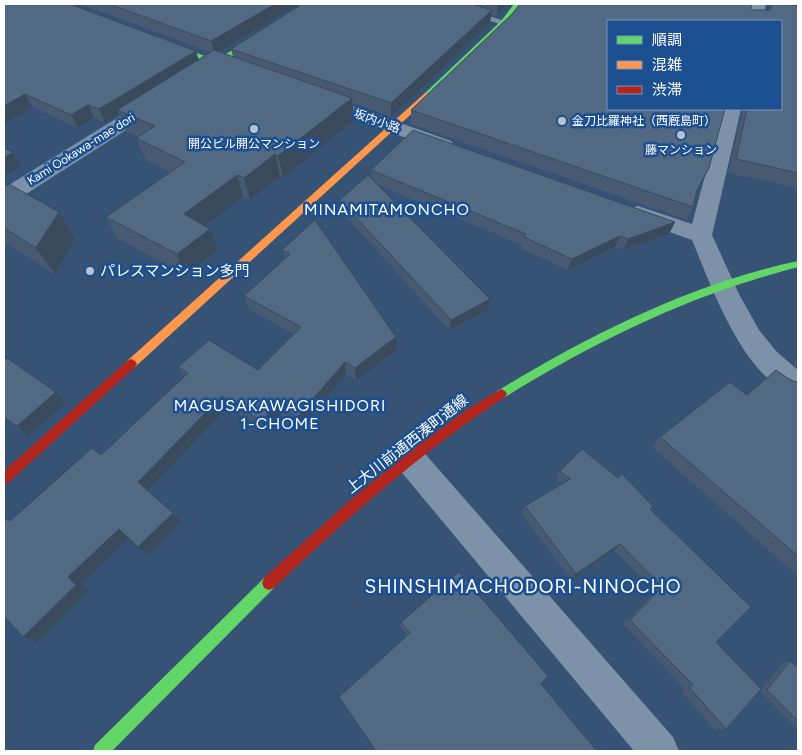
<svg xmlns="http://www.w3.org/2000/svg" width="802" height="755" viewBox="0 0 802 755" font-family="Figtree,'Noto Sans JP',sans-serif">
<rect width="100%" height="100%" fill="#365274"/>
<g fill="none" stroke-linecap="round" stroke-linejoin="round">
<path fill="#7d92a8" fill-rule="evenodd" d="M436,4H450L508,22L500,24Z"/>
<path fill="#7d92a8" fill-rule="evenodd" d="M750,4H766L763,21H747Z
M318,94L451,141L454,145L451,149L444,151L437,149L311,104L309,100L311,96Z
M155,97L162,99L164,103L162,107L12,203L4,205V188L148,99Z
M723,109H741L712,235L739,294L759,330L777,352L798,370V398C743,378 713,290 692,240L630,218L627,213L630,208L638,206L692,224Z
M409,444L420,448L673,737L679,751H634L398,468L394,458L398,448Z"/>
<path fill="#63d668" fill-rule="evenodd" d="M307,4H314L220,65H214L161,43L166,42L216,60Z
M514,4H520L505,23L431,97H425V93L501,21Z
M798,261V267C688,296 602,338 505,397L501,399L497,397L495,394L497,391C591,334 690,284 798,261Z
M269,576L274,578L276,583L274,588L112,751H93L95,745L264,578Z"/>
<path fill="#ff974d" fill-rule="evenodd" d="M425,93L432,95L135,367H127L125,364L127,361Z"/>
<path fill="#b3261e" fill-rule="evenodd" d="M131,359L135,361L137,364L135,367L8,483L4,485V471L127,361Z
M501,389L505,391L507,394L505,397C421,452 347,518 274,588L269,590L264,588L262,583L264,578L347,503L405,455L465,411Z"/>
</g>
<path fill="#475a72" d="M4,4L199,59L210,52L80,4H298L218,52L233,57L231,49L302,4H507L497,16L491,15L490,23L391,117L353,103L354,120L283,178L280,176L250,200L243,197L205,226L218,250L186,275L117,238L106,217L170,173L146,160L136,138L138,137L126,132L119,114L105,123L94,118L78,128L33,107L4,124Z
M771,4H783L798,6V188L728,173L743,109H742H781L608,21L697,191L693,207L687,220L411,124V110L512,14L751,8L753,10H768Z
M371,170L675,222L669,234L623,250L615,247L568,270L521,249L522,245L378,185L488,310L449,330L341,211L340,200L371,178Z
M4,187L75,239L55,274L4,242Z
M315,220L397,350L356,380L346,374L300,428L281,415L265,432L228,407L148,490L181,522L148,555L128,538L81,584L89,591L38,642L11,520L101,455L184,377L178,367L258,370L294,334L249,309L244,296L285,259L282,250Z
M798,357V368L793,363Z
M4,361L66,403L28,436L4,418Z
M789,379L798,383V576L652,447L660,437L747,395Z
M560,471L650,509L716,642L726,729L715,730L681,691L684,688L623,624L655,592L614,550L571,579L521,513L525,506L562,483L556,478Z
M401,622L541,684L407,635L401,627Z
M790,661L798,668V730L760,691L783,663Z"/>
<path fill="#394a5c" d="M275,4H298L215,54L211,41Z
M498,4H507L497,16Z
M492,10L490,23L391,117V103Z
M196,51L200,64L117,110L119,114L105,123L99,109Z
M25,94L33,107L4,124V106Z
M352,98L354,120L283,178L278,156Z
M88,105L94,118L78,128L71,115Z
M13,152L21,166L4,176V158Z
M275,154L280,176L250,200L244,178Z
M237,175L243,197L192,236L184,214Z
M59,212L75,239L55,274L36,248Z
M675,222L669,234L623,250L628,239Z
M210,229L218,250L186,275L177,254Z
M620,236L615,247L568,270L572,259Z
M490,299L488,310L449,330L451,320Z
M396,337L397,350L356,380L355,368Z
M345,362L346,374L300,428L297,417Z
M56,392L66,403L28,436L17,426Z
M222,396L228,407L147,491L138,482Z
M277,404L281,415L265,432L261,421Z
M173,513L181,522L148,555L138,547Z
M119,529L129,538L81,584L89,591L38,642L23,637L68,577Z
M620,544L614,550L571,579L576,574Z"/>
<path fill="#526984" stroke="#394a5c" d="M4,4H70L196,51L99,109L88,105L71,115L25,94L4,106Z
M109,4H275L211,41Z
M302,4H471L492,10L391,103L231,49Z
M520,4H752L751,8L753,10H770L772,4H783L798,6V173L736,159L747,109H781V21H608V109H725L709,168L697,190L693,207L411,110L512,14Z
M214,50L352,98L278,156L275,154L244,178L237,175L184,214L210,229L177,254L106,217L185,162L136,138L155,126L117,110Z
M413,130L675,222L628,239L620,236L572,259L524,237L526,234L371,170Z
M4,148L13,152L4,158Z
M368,175L490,299L451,320L340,200Z
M9,184L59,212L36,248L4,228V187Z
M315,220L396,337L355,368L345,362L297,417L277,404L261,421L222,396L138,482L173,513L138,547L119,529L68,577L76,585L23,637L4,616V522L8,518L10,521L92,448L101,455L188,373L178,367L209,340L258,370L301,327L244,296L290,254L282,250Z
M7,358L56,392L17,426L4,417V361Z
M776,370L789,379L798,383V556L660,437L730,382L747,395Z
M582,449L618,478L622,474L653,506L650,509L751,607L716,642L761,689L726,729L690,688L693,685L630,620L662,587L620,544L576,574L525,506L570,479L560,471Z
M459,572L548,676L541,684L597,751H376L339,697L410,633L401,622Z
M790,661L798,668V721L767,690Z"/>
<g fill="#b9c2ce" stroke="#1b4f8f" stroke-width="2">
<circle cx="562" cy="121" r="5"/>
<circle cx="254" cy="129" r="5"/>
<circle cx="681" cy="135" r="5"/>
<circle cx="90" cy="271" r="5"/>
</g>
<g text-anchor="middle" stroke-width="5" stroke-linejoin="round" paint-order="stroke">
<g font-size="12" fill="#fff" stroke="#1b4f8f">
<text transform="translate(377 121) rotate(20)" y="4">坂内小路</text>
<text transform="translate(81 149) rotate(-32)" y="4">Kami Ookawa-mae dori</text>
</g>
<g font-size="12" fill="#fff" stroke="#1b4f8f">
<text x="572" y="125" text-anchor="start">金刀比羅神社（西厩島町）</text>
<text x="254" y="148">開公ビル開公マンション</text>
<text x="681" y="154">藤マンション</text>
</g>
<g font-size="15" fill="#fff" stroke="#1b4f8f" text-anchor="start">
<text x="100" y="276">パレスマンション多門</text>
</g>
<g font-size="15" fill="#fff" stroke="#1b4f8f">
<text transform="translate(407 444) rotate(-38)" y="5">上大川前通西湊町通線</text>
</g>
<g font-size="16" letter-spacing="1" fill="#fff" stroke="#1b4f8f">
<text x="387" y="215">MINAMITAMONCHO</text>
<text x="280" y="411">MAGUSAKAWAGISHIDORI<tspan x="280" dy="18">1-CHOME</tspan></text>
</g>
<g font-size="19" letter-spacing="1" fill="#fff" stroke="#1b4f8f">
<text x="523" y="593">SHINSHIMACHODORI-NINOCHO</text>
</g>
</g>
<rect width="802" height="755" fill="none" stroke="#ffffff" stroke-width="10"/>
<rect x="607" y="20" width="175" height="90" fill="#1b4f8f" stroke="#7695bc"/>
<rect x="617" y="36" width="25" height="8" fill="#63d668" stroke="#7695bc"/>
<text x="652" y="45" font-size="15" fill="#ffffff">順調</text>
<rect x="617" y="61" width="25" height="8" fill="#ff974d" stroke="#7695bc"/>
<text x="652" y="70" font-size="15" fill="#ffffff">混雑</text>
<rect x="617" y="86" width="25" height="8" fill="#b3261e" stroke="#7695bc"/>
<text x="652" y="95" font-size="15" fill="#ffffff">渋滞</text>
</svg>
